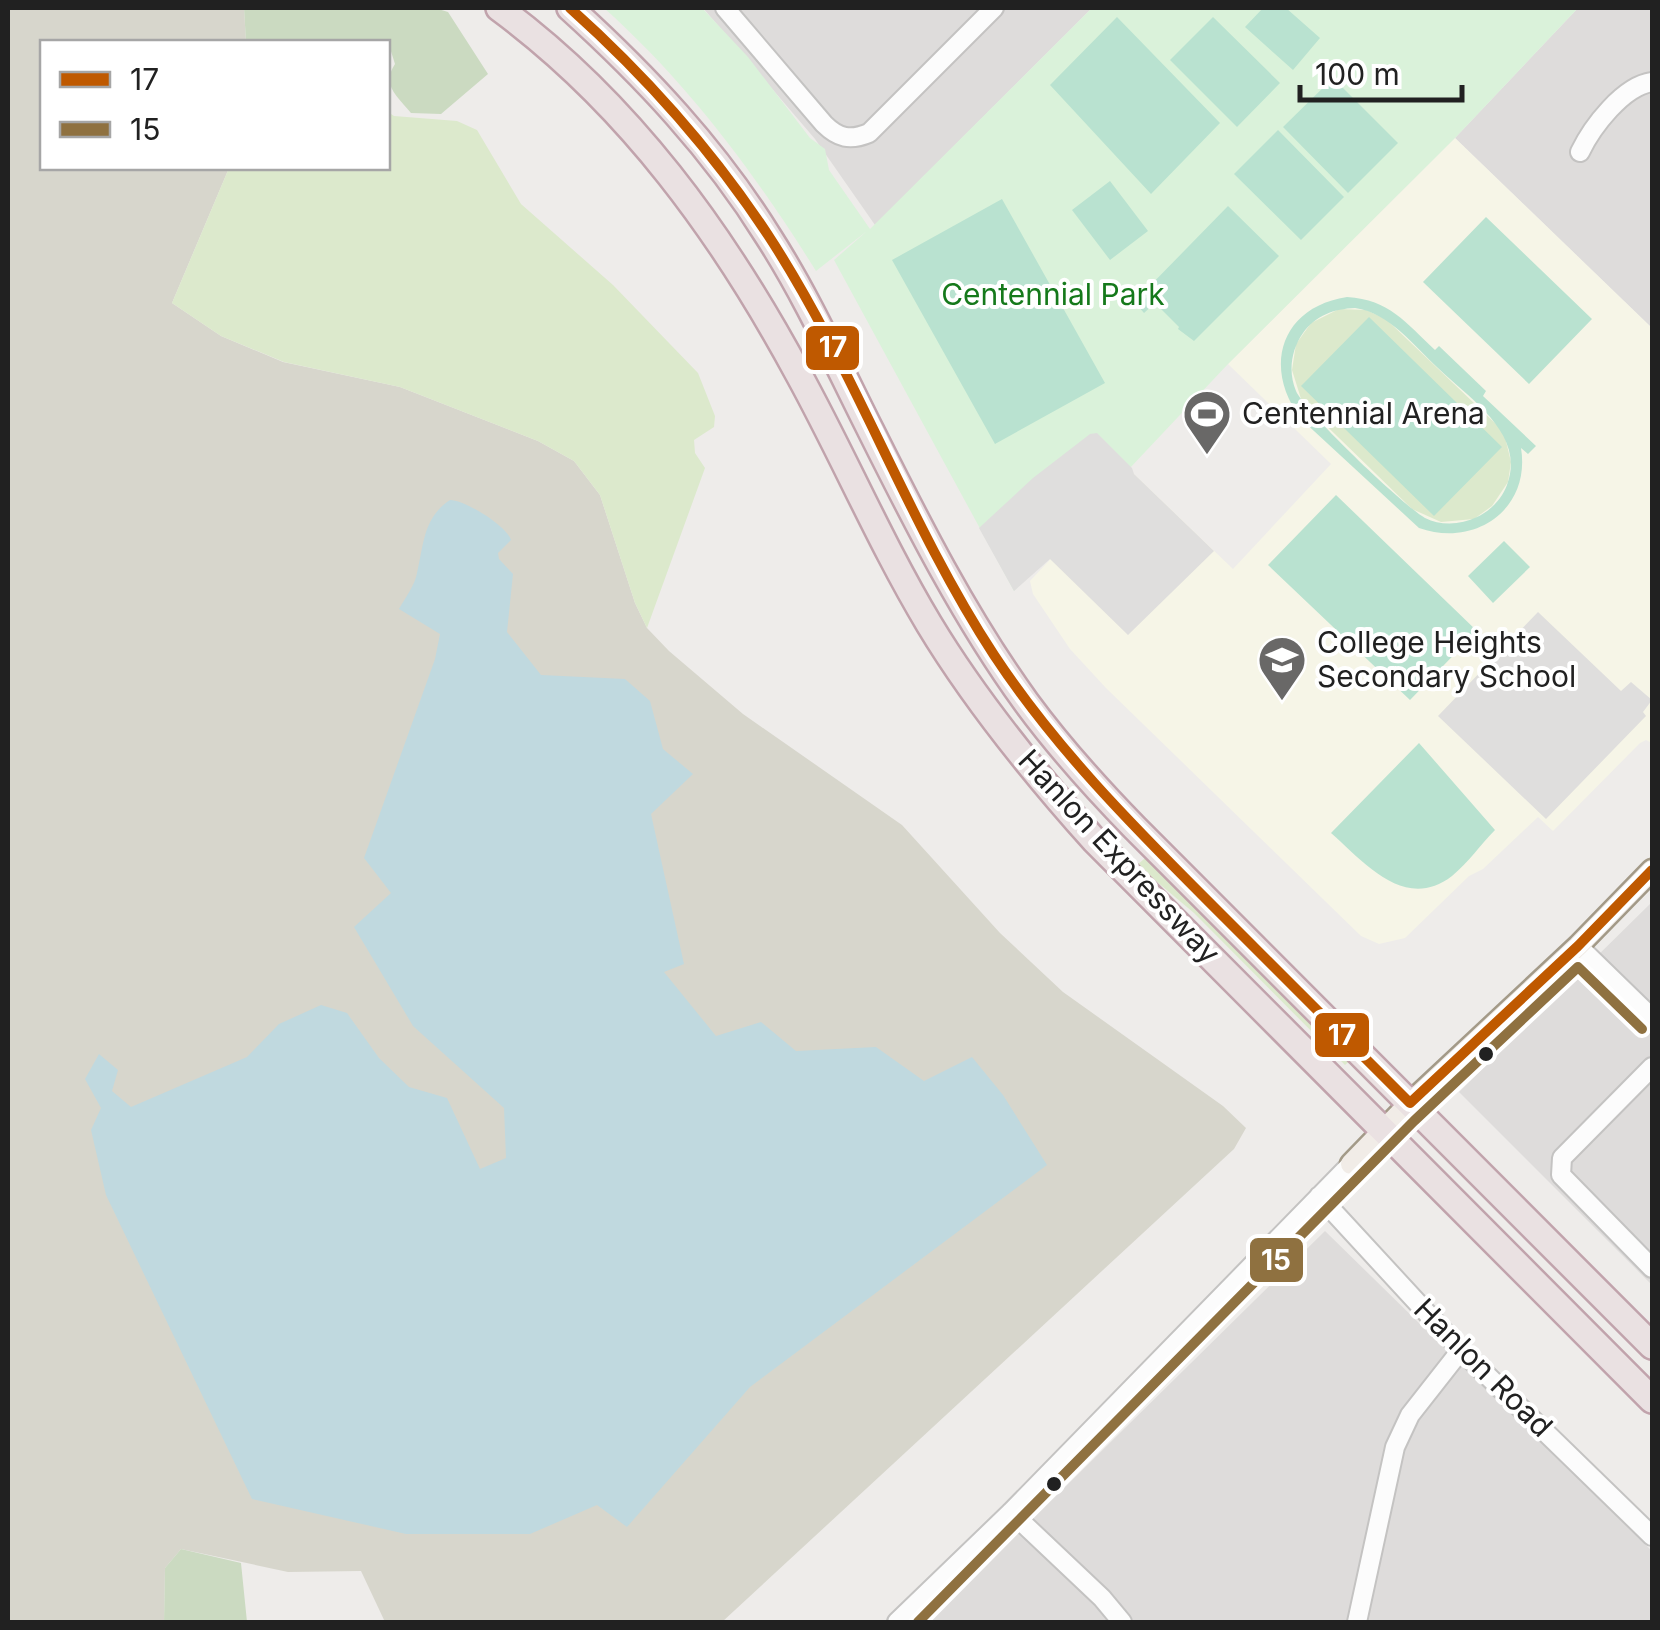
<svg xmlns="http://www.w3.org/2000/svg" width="1660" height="1630" viewBox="0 0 1660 1630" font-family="Inter,sans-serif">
<rect width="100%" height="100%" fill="#eeecea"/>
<path fill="#dedcdb" d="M703,8H1092L875,225L815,139Z
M1578,8H1652V328L1455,138Z
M1652,902V1285L1459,1092Z
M1325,1231L1652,1551V1622H928Z"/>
<path fill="#f6f5e7" d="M1455,138L1652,328V743L1646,740L1640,743L1553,831L1538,817L1483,869L1469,876L1405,938L1379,944L1361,936L1106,688L1070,649L1033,594L1030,581L1132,472L1233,569L1331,464L1228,364Z"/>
<path fill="#d7d6cc" d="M8,8H244L246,42H42V168H229L172,303L221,336L283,362L400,387L538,441L574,461L600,495L635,603L647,628L669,651L743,714L902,825L1000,933L1063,992L1223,1106L1246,1128L1234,1149L722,1622H385L361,1571L288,1572L181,1549L165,1568L164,1622H8Z"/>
<path fill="#dce9cc" d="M388,112L394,116L457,121L477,130L521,204L613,285L698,373L715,416L714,427L694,440L695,453L705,468L647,628L635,603L600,495L574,461L538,441L400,387L284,362L221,336L172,303L229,168H388Z
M1339,309L1366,310L1386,319L1498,426L1505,437L1511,462L1508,482L1492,506L1474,519L1441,522L1412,509L1302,402L1292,370L1296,344L1311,323Z
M1150,854L1353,1058L1345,1065L1194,913L1137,865Z"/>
<path fill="#cbdac1" d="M244,8H435L448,12L488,74L441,114L411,113C397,96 381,85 395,64L388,42H246Z
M181,1549L241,1563L247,1622H164L165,1568Z"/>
<path fill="#daf2da" d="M604,8H702L748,57L810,138L825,149L829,170L870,229L1092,8H1578L1455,138L1228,364L1014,591L834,260L867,231L816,271C756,175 689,84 604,8Z"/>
<path fill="#b9e2d0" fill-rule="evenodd" d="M1263,8H1286L1320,38L1293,70L1245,27Z
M1117,17L1220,123L1151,194L1050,85Z
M1213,17L1280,83L1237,127L1170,60Z
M1333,78L1398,143L1348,193L1283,127Z
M1278,130L1344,197L1301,240L1234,174Z
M1110,181L1148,231L1110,260L1072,210Z
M1002,199L1105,383L995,444L892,260Z
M1228,206L1279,256L1194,341L1178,329L1179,327L1155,303L1144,313L1138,306L1148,296L1144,292Z
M1486,217L1592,319L1529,384L1423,282Z
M1347,297C1390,300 1405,322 1435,350L1439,346L1486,391L1483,396L1536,446L1528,454L1521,448C1531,509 1475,548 1419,528L1301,419C1262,367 1281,307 1347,297ZM1355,308C1390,313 1414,346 1439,369C1471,400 1526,434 1507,485C1502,499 1490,511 1477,517C1461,525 1441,526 1425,518C1404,506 1305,412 1296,391C1288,372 1291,350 1303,333C1316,315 1334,309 1355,308Z
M1369,317L1502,447L1434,516L1301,386Z
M1336,495L1477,631L1410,700L1268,565Z
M1504,541L1530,567L1493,603L1468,576Z
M1419,743L1495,830C1481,844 1468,863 1452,876C1405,912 1365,863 1331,833Z"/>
<path fill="#dfdedd" d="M1097,433L1132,468L1134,474L1214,551L1128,635L1050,559L1014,591L979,528L1033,478L1090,434Z
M1538,612L1621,691L1631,682L1652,700L1643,712L1646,716L1546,819L1438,716Z"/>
<path fill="#c0d9df" d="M450,500C465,500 507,526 511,540L498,553L499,559L513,574L507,632L541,675L625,679L650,701L663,749L693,774L651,814L684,964L664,972L716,1036L761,1022L796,1051L876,1047L924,1081L972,1057L1003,1095L1047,1165L750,1387L627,1527L597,1505L530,1534H406L252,1499L106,1195L91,1130L101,1108L85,1079L99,1054L118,1070L112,1091L131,1107L247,1057L279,1024L321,1005L347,1013L379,1058L409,1087L447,1098L480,1169L506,1158L504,1108L413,1026L354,927L391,893L364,858L435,659L440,634L399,609C405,598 415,585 417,573C424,544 423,518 450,500Z"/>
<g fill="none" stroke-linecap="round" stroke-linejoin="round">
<g stroke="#c4c3c2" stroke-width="22">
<path id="minor" d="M725,8L824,124C838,138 850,141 869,133L994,8
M1580,152C1592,127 1623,86 1652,82
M1578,946L1652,1018
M1652,1067L1562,1158L1561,1175L1652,1268
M1319,1196L1461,1350L1652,1536
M1011,1512L1102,1598L1122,1622
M897,1622L1011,1512L1351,1164
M1357,1622L1395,1447L1410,1415L1461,1350"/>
</g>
<g stroke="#a39a88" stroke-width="25">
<path id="major" d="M1351,1164L1410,1103L1578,946L1652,870"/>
</g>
<g stroke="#c1a3ac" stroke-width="30">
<path id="highway" d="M499,8C629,104 723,234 799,375C844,457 881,544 929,624C976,702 1034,773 1095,841L1652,1400
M570,8C645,76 714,149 768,236C808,298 838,366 871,431C917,523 965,618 1026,702C1059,747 1096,788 1135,828L1652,1346"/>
</g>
<use href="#minor" stroke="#fcfcfc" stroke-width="18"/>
<use href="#major" stroke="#f1ece7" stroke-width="20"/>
<use href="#highway" stroke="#eae1e2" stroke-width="25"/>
<g stroke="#fff" stroke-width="18">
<path id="bus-1" d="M570,8C646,76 712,150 768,235C855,368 907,522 994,655C1054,746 1130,823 1207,900C1274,967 1342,1035 1410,1103L1578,946L1652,870"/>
</g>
<g stroke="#fff" stroke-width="18">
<path id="bus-2" d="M918,1622L1414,1121L1578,967L1642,1029"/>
</g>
<use href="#bus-1" stroke="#bf5900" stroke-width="10"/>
<use href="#bus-2" stroke="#8f7140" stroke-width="10"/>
</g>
<defs>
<g id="stadium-pin" transform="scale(2.5)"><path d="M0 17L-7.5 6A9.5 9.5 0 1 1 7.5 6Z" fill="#696867" stroke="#fff"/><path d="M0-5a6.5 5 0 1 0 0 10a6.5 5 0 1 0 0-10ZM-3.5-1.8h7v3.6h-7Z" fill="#fff"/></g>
<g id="school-pin" transform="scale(2.5)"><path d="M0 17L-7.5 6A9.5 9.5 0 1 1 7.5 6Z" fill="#696867" stroke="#fff"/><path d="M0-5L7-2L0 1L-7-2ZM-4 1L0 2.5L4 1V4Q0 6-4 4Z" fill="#fff"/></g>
</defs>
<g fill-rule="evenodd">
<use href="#stadium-pin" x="1207" y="414"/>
<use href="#school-pin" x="1282" y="660"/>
</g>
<g fill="#212121" stroke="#fff" stroke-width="4">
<circle cx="1486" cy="1054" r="9"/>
<circle cx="1054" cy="1484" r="9"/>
</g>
<g text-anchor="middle" stroke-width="8" stroke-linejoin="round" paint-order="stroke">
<g font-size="30" fill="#15791b" stroke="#fff">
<text x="1053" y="305">Centennial Park</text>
</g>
<g font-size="30" fill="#212121" stroke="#fff" text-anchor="start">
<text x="1242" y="424">Centennial Arena</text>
<text x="1317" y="653">College Heights<tspan x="1317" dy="34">Secondary School</tspan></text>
</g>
<g font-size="30" fill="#212121" stroke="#fff">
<text transform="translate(1119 857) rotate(47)" y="10">Hanlon Expressway</text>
<text transform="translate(1483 1368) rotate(45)" y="10">Hanlon Road</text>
</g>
</g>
<g stroke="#fff" stroke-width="4">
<rect x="804" y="324" width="57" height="48" rx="10" fill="#bf5900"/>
<rect x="1313" y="1011" width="58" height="48" rx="10" fill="#bf5900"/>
<rect x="1248" y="1236" width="57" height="48" rx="10" fill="#8f7140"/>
</g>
<g font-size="28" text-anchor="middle" font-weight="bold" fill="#fff">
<text x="833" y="357">17</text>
<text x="1342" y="1045">17</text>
<text x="1276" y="1270">15</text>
</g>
<rect width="1660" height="1630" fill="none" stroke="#212121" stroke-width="20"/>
<rect x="40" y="40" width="350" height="130" fill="#ffffff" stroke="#a6a6a6" stroke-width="2.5"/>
<rect x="60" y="72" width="50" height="15" fill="#bf5900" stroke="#a6a6a6" stroke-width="2.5"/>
<text x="130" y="90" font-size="30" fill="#212121">17</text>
<rect x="60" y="122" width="50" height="15" fill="#8f7140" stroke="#a6a6a6" stroke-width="2.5"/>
<text x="130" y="140" font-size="30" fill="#212121">15</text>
<path d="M1300 85v15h162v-15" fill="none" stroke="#212121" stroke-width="5"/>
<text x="1315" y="85" font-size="30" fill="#212121" stroke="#ffffff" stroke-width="8" paint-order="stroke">100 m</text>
</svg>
